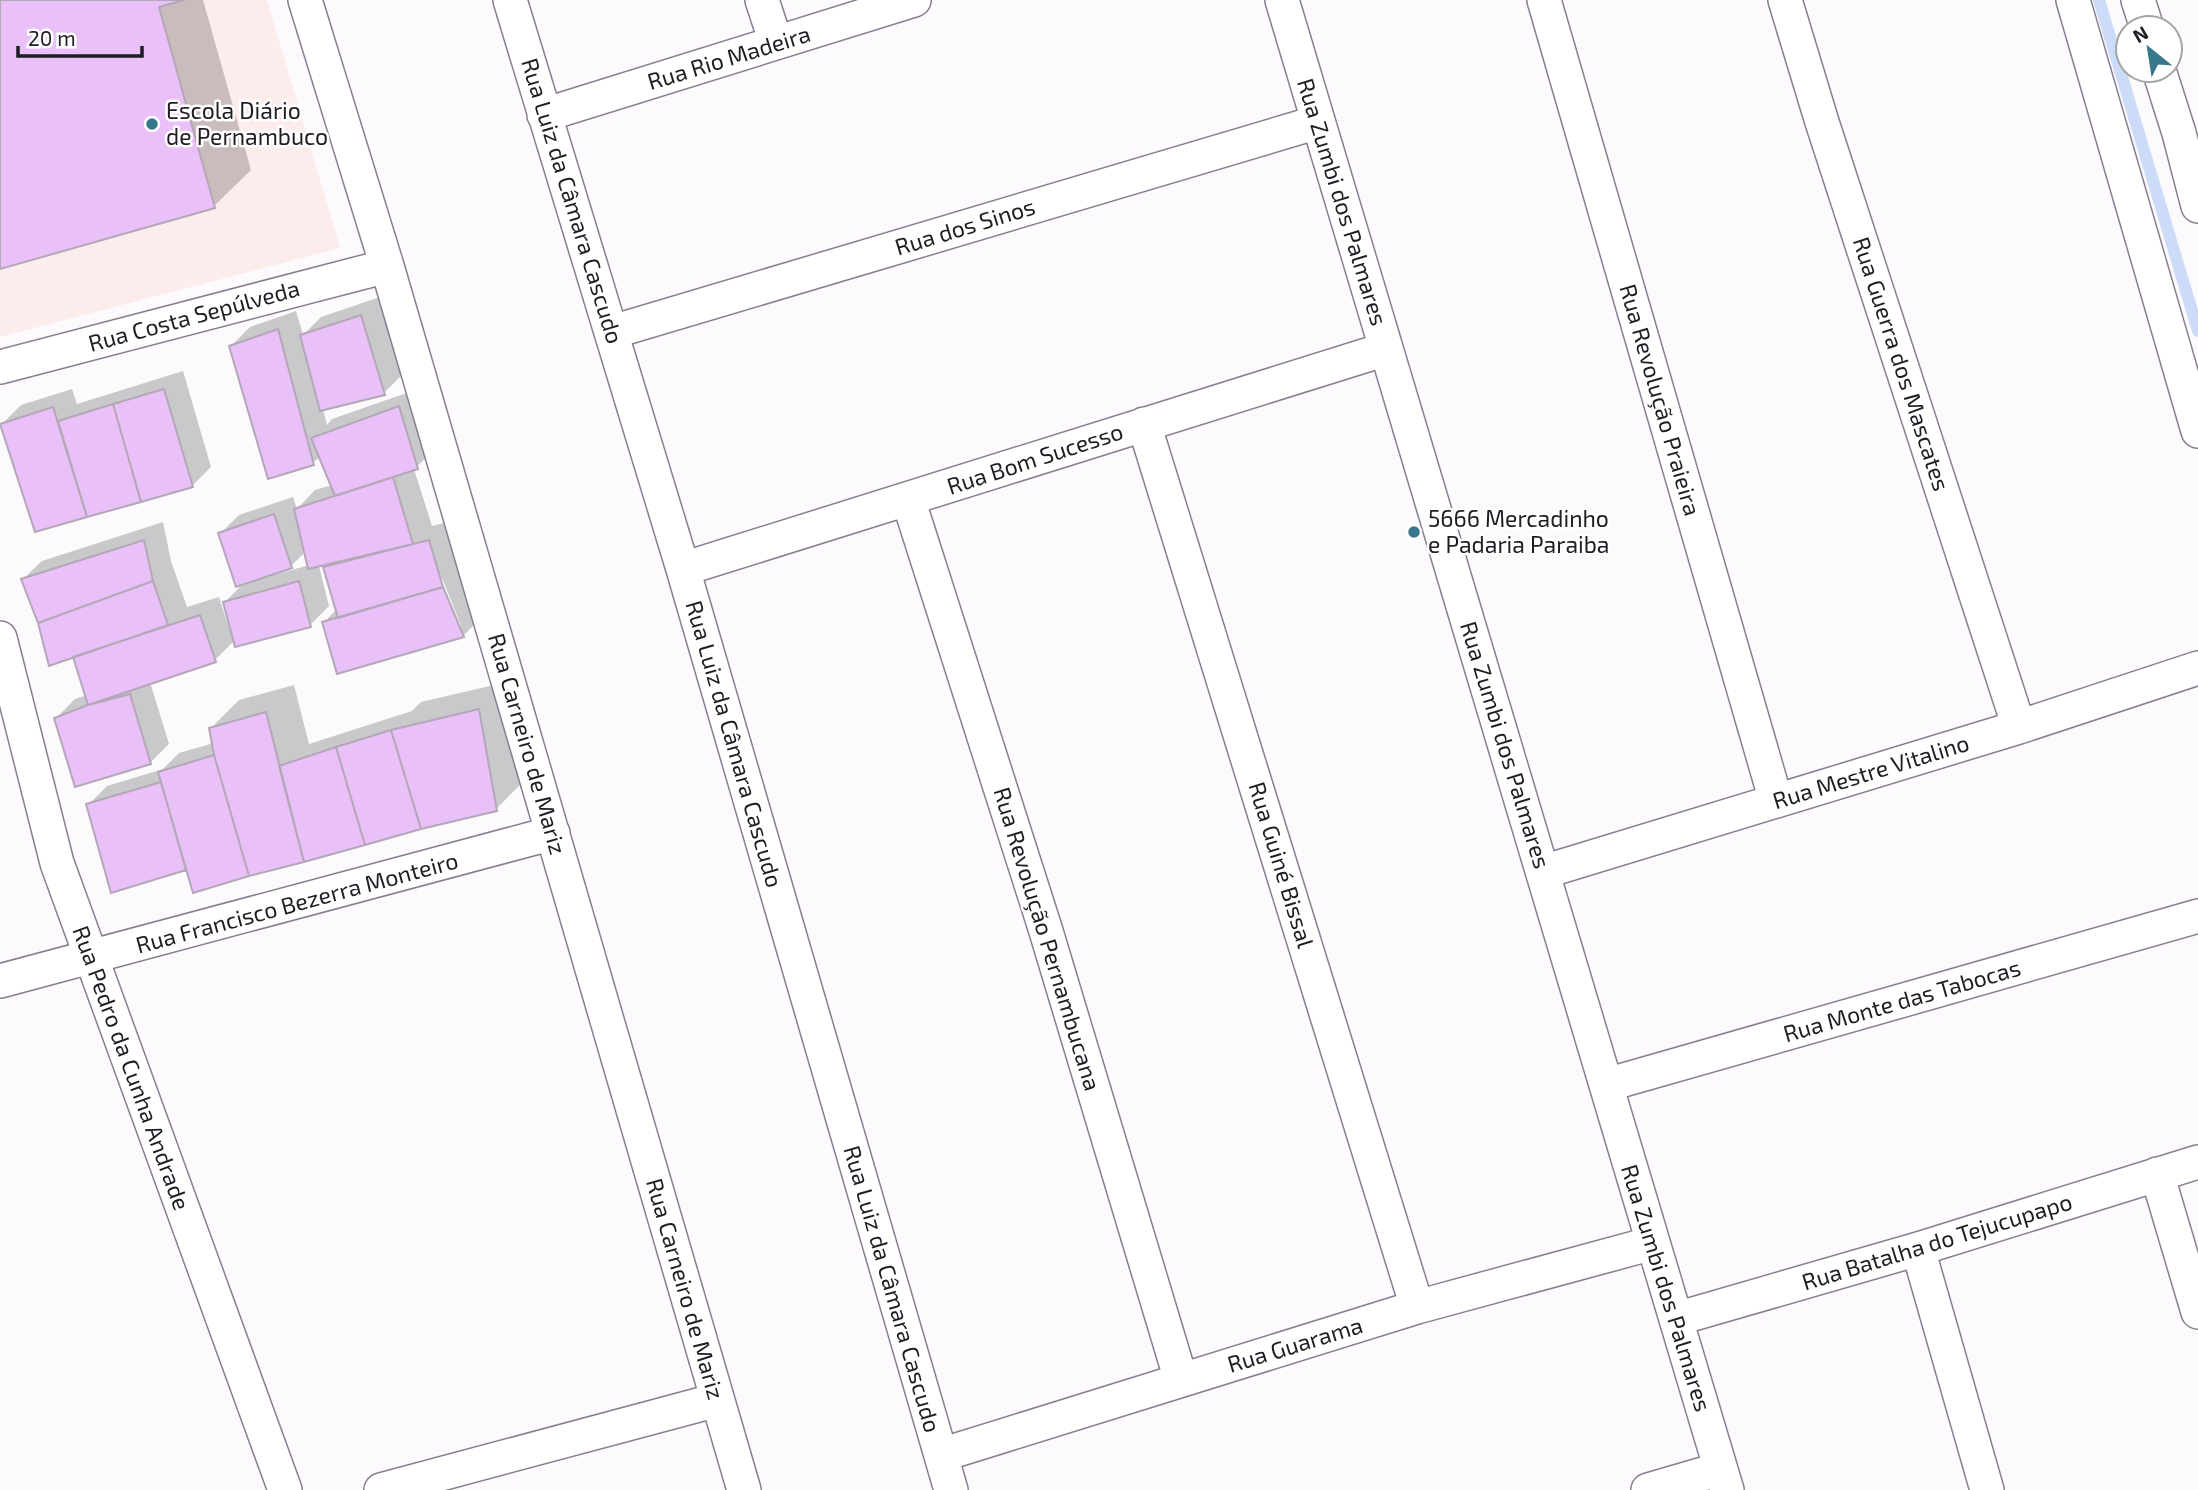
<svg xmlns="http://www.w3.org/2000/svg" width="2198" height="1490" viewBox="0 0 2198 1490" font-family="'Exo 2',sans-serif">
<rect width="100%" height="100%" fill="#fcfafd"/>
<path fill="#fdecec" d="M0,0H267L340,248L0,337Z"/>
<path fill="#0003" fill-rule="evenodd" d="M0,0H203L251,170L214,206L0,267Z
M380,297L403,374L384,393L323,409L327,425L332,419L418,389L436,449L414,469L432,526L448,522L482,617L463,636L324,622L337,609L324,565L319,566L329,606L310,625L235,640L215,660L150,682L169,744L150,763L56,718L75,699L87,695L74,655L40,623L23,579L42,561L163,522L171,561L187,607L219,597L228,625L231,624L225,602L245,582L220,534L239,515L293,497L297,509L315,490L332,485L321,456L313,463L231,346L250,327L296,311L303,335L321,317ZM306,551L309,565L274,575L273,572L291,566ZM442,578L461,626H457L438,579Z
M183,371L211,467L192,486L36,530L2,424L21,405L72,389L77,404Z
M507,682L524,781L496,809L420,827L187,867L112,891L88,805L107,786L163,769L179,753L214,743L211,728L239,700L294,685L309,744L412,711L421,702Z"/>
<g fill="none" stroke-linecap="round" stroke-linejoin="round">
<path stroke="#ccdcf8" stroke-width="12" d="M2099,0L2198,331"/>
</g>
<path fill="#e9c0f7" stroke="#b3a7b8" stroke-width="2" d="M0,0H184L159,7L215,208L0,269Z
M361,315L385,395L320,411L300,335Z
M278,329L314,465L268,479L229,346Z
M164,389L193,487L141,502L113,404Z
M113,404L141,502L87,517L58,421Z
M399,406L418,469L335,496L311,438Z
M53,407L87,517L35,532L0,424Z
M393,477L413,544L308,569L294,509Z
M274,514L292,568L236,587L218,533Z
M144,540L153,581L38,623L21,579Z
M429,540L443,587L338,618L323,567Z
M153,581L168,625L49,666L38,623Z
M299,581L311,627L235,647L223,602Z
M443,587L464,637L337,674L322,622Z
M200,615L216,662L88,705L73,657Z
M130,694L151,764L75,787L54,718L88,705Z
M479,709L497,811L421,829L391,730Z
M266,712L304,862L249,876L214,755L209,728Z
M391,730L421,829L365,845L336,747Z
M336,747L365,845L304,862L279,766Z
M214,755L249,876L193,893L158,772Z
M161,782L186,870L111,893L86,804Z"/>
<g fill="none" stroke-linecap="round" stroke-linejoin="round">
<g stroke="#8a7e8e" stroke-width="36">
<path id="street" d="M305,0L387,266L744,1490
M510,0L683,569L951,1490
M762,0L776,43
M1282,0L1727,1490
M1544,0L1776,801
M1785,0L1822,122L2019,727
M2073,0L2198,431
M2138,0L2147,28
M2159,70L2179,133L2198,206
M544,115L914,0
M612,332L1318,122
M0,367L387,266
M1144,424L1417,1307
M908,499L1045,928L1181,1380
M683,569L1386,349
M0,638L57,863L285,1490
M1543,872L2019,727L2198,668
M0,981L553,833
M1606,1085L2198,916
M2157,1174L2198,1312
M1918,1249L1987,1490
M1676,1319L1918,1249L2198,1162
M941,1455L1417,1307L1653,1243
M381,1490L717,1400
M1648,1490L1720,1469"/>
</g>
<use href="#street" stroke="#fff" stroke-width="33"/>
</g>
<g fill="#38788c" stroke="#fff" stroke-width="2.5">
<circle cx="152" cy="124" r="7"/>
<circle cx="1414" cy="532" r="7"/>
</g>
<g text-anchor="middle" stroke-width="5" stroke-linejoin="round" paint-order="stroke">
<g font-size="23" fill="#211c23" stroke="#fff">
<text transform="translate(729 58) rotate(-17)" y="8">Rua Rio Madeira</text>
<text transform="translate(572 201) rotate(73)" y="8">Rua Luiz da Câmara Cascudo</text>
<text transform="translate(1342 202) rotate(73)" y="8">Rua Zumbi dos Palmares</text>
<text transform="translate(965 227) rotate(-17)" y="8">Rua dos Sinos</text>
<text transform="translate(194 316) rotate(-15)" y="8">Rua Costa Sepúlveda</text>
<text transform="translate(1901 364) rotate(72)" y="8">Rua Guerra dos Mascates</text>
<text transform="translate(1660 400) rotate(74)" y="8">Rua Revolução Praieira</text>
<text transform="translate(1035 459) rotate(-18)" y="8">Rua Bom Sucesso</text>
<text transform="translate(527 744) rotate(74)" y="8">Rua Carneiro de Mariz</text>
<text transform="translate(734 744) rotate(74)" y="8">Rua Luiz da Câmara Cascudo</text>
<text transform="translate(1505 745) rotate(73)" y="8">Rua Zumbi dos Palmares</text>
<text transform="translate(1871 772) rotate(-17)" y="8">Rua Mestre Vitalino</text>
<text transform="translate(1281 865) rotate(73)" y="8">Rua Guiné Bissal</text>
<text transform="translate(297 903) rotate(-15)" y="8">Rua Francisco Bezerra Monteiro</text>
<text transform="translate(1047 939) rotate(73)" y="8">Rua Revolução Pernambucana</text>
<text transform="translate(1902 1001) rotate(-16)" y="8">Rua Monte das Tabocas</text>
<text transform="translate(131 1068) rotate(70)" y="8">Rua Pedro da Cunha Andrade</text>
<text transform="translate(1937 1242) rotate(-17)" y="8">Rua Batalha do Tejucupapo</text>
<text transform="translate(1666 1288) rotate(73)" y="8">Rua Zumbi dos Palmares</text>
<text transform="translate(685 1289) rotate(74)" y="8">Rua Carneiro de Mariz</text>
<text transform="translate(892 1289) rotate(74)" y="8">Rua Luiz da Câmara Cascudo</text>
<text transform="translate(1295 1345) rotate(-17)" y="8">Rua Guarama</text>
</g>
<g font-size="23" fill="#211c23" stroke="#fff" text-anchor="start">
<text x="166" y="119">Escola Diário<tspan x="166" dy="26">de Pernambuco</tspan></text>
<text x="1428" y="527">5666 Mercadinho<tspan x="1428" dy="26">e Padaria Paraiba</tspan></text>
</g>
</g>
<g transform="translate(2149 49) rotate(330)"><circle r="33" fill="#ffffff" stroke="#a6a4a7" stroke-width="2"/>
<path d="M0-5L12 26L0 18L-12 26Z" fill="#38788c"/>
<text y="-10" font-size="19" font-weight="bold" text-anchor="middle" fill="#211c23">N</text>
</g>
<path d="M18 46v10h124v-10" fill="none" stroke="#211c23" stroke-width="3.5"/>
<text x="28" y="46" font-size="21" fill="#211c23" stroke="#ffffff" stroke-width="5" paint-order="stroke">20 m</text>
</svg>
